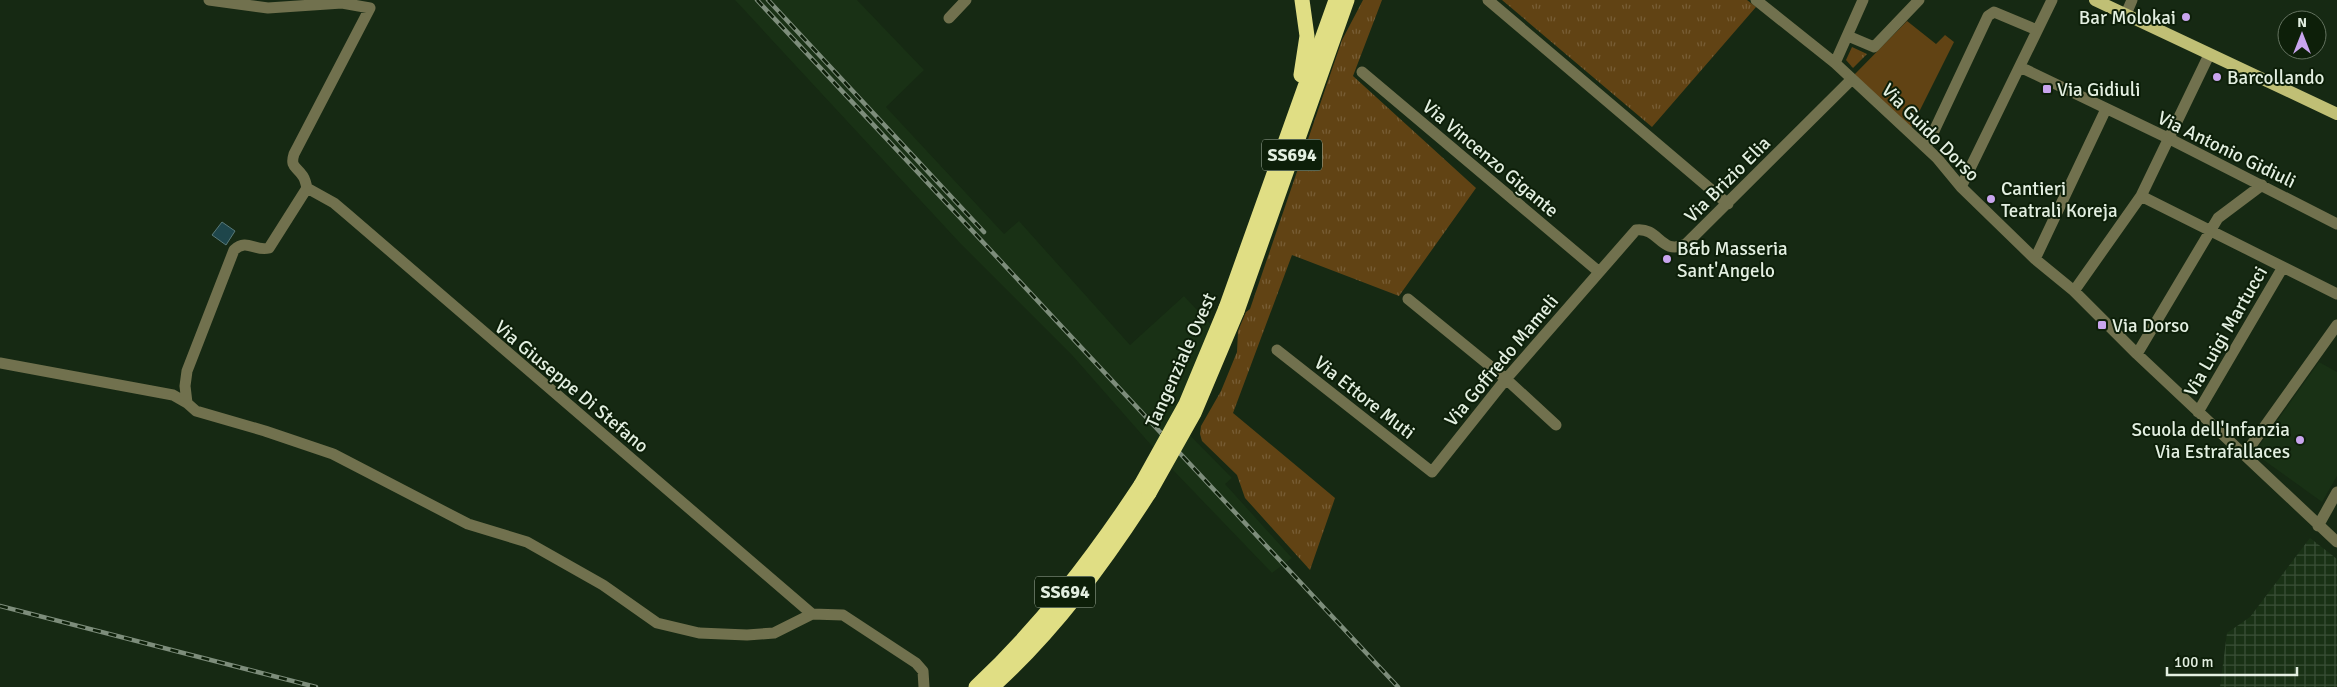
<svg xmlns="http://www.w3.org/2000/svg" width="2337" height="687" viewBox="0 0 2337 687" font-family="Signika,sans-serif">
<defs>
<pattern id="industrial-grid" width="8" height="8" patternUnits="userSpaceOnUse" patternTransform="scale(1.25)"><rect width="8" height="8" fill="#193115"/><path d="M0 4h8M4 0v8" fill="none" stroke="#3a4f37"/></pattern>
<pattern id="grass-tufts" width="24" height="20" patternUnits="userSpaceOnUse" patternTransform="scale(1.25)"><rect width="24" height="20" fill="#614314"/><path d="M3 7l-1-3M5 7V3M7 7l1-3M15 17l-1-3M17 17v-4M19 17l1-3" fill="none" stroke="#785e36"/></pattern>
</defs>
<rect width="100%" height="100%" fill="#162913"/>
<path fill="#193115" d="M735,0H857L924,70L886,107L1004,234L1019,221L1130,345L1184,296L1211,325L1189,379L1171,416L1232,478L1225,484L1292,558L1272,573L1173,470L1072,355L959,242Z
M2319,362L2337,372V476L2322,502L2254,453Z"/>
<path fill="url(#industrial-grid)" d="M2310,538L2337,559V687H2220L2227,633L2250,617Z"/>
<path fill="url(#grass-tufts)" d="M1363,0H1382L1353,76L1476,188L1399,296L1292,255L1233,413L1335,498L1310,570L1245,498L1237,475L1202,441L1200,434L1201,426L1221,391L1237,352L1238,331L1246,312L1250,309L1342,40Z
M1502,0H1747L1756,7L1652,127Z
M1852,47L1867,54L1853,68L1846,60Z"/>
<path fill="#614314" d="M1907,21L1936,44L1945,35L1954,42L1911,128L1854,75Z"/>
<path fill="#1e464b" stroke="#597978" d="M222,222L235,231L226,245L212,235Z"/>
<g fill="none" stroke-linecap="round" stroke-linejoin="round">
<path stroke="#71714e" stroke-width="11" d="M1488,0L1728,204
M1756,0L1835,63L1937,158L1961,187L2035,259L2074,291L2137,354L2337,542
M2126,14L2132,0
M949,18L966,0
M1848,36L1874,47L1919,0
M1835,63L1863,0
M2020,67L2170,139L2337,224
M1362,72L1598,271
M1926,148L1988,16L1994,12L2037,30
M1961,187L2052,0
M307,188L334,203L347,214L812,614
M2141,196L2337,294
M2035,259L2106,109
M2074,291L2141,196L2209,55
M1408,299L1506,379L1556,425
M1277,350L1432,472L1506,379L1636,230C1660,227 1660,256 1686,244L1852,79
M2137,354L2218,218L2262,185
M0,363L173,395L187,403L196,411L265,431L333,454L468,524L527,542L603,585L657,623L699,633L747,635L774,633L812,614L843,615L916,663L923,671L924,687
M187,403L185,386L187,371L234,250C247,238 255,252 269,248L307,188C306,184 305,178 302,175C296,166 290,167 294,154L370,8L342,3L268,8L209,0
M2198,412L2283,267
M2245,454L2337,325
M2318,526L2337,492"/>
<path stroke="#c0bf75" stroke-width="12" d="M2095,0L2337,114"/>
<path stroke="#e0de84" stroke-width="15" d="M1301,75L1307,36L1302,0
M1226,308L1336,0
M1237,311L1347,0
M976,687C1040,627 1092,559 1141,485
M992,687C1054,631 1104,563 1149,493"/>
<g stroke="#7d8d7b" stroke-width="4.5">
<path id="rail" d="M757,0L1398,687
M768,0L984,232
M0,606L316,687"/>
</g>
<use href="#rail" stroke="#0d1f09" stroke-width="2.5" stroke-dasharray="8" stroke-linecap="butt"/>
<path stroke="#e0de84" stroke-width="15" d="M1141,485L1186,404L1226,308
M1149,493L1194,413L1237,311"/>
</g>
<g fill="#c9a5ee" stroke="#0d1f09" stroke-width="2">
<circle cx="2186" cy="17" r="5"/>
<circle cx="2217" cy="77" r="5"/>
<rect x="2042" y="84" width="10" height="10" rx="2.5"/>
<circle cx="1991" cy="199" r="5"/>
<circle cx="1667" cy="259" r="5"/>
<rect x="2097" y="320" width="10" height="10" rx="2.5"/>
<circle cx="2300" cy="440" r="5"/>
</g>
<g text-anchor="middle" stroke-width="4" stroke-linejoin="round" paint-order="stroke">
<g fill="#0d1f09" stroke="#a3b1a0" stroke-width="1">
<rect x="1262" y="139.5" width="60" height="31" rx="4"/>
<rect x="1035" y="576.5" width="60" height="31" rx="4"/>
</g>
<g font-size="18" font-weight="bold" fill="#e3efe1">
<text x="1292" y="161">SS694</text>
<text x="1065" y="598">SS694</text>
</g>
<g font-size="19" fill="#e3efe1" stroke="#0d1f09" text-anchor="start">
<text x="2176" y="24" text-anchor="end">Bar Molokai</text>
<text x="2227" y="84">Barcollando</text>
<text x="2057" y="96">Via Gidiuli</text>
<text x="2001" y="195">Cantieri<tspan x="2001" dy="22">Teatrali Koreja</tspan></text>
<text x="1677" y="255">B&amp;b Masseria<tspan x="1677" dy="22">Sant'Angelo</tspan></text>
<text x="2112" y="332">Via Dorso</text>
<text x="2290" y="436" text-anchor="end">Scuola dell'Infanzia<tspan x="2290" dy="22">Via Estrafallaces</tspan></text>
</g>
<g font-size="19" fill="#e3efe1" stroke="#0d1f09">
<text transform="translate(1931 132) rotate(45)" y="7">Via Guido Dorso</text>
<text transform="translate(2227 149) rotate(26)" y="7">Via Antonio Gidiuli</text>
<text transform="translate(1491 158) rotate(40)" y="7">Via Vincenzo Gigante</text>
<text transform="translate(1727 179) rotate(-45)" y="7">Via Brizio Elia</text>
<text transform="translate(2225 331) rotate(-60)" y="7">Via Luigi Martucci</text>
<text transform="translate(1180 360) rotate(-66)" y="7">Tangenziale Ovest</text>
<text transform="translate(1501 360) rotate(-50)" y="7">Via Goffredo Mameli</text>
<text transform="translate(572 386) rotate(40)" y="7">Via Giuseppe Di Stefano</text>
<text transform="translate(1365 397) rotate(38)" y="7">Via Ettore Muti</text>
</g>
</g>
<g transform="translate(2302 35)"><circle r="24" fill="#0d1f09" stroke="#63725f"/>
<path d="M0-4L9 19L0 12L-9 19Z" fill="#c9a5ee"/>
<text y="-8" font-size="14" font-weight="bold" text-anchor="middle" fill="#e3efe1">N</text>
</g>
<path d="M2167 667v8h130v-8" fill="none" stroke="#e3efe1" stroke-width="2.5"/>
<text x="2174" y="667" font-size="15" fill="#e3efe1" stroke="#0d1f09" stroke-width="4" paint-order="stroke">100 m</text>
</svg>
